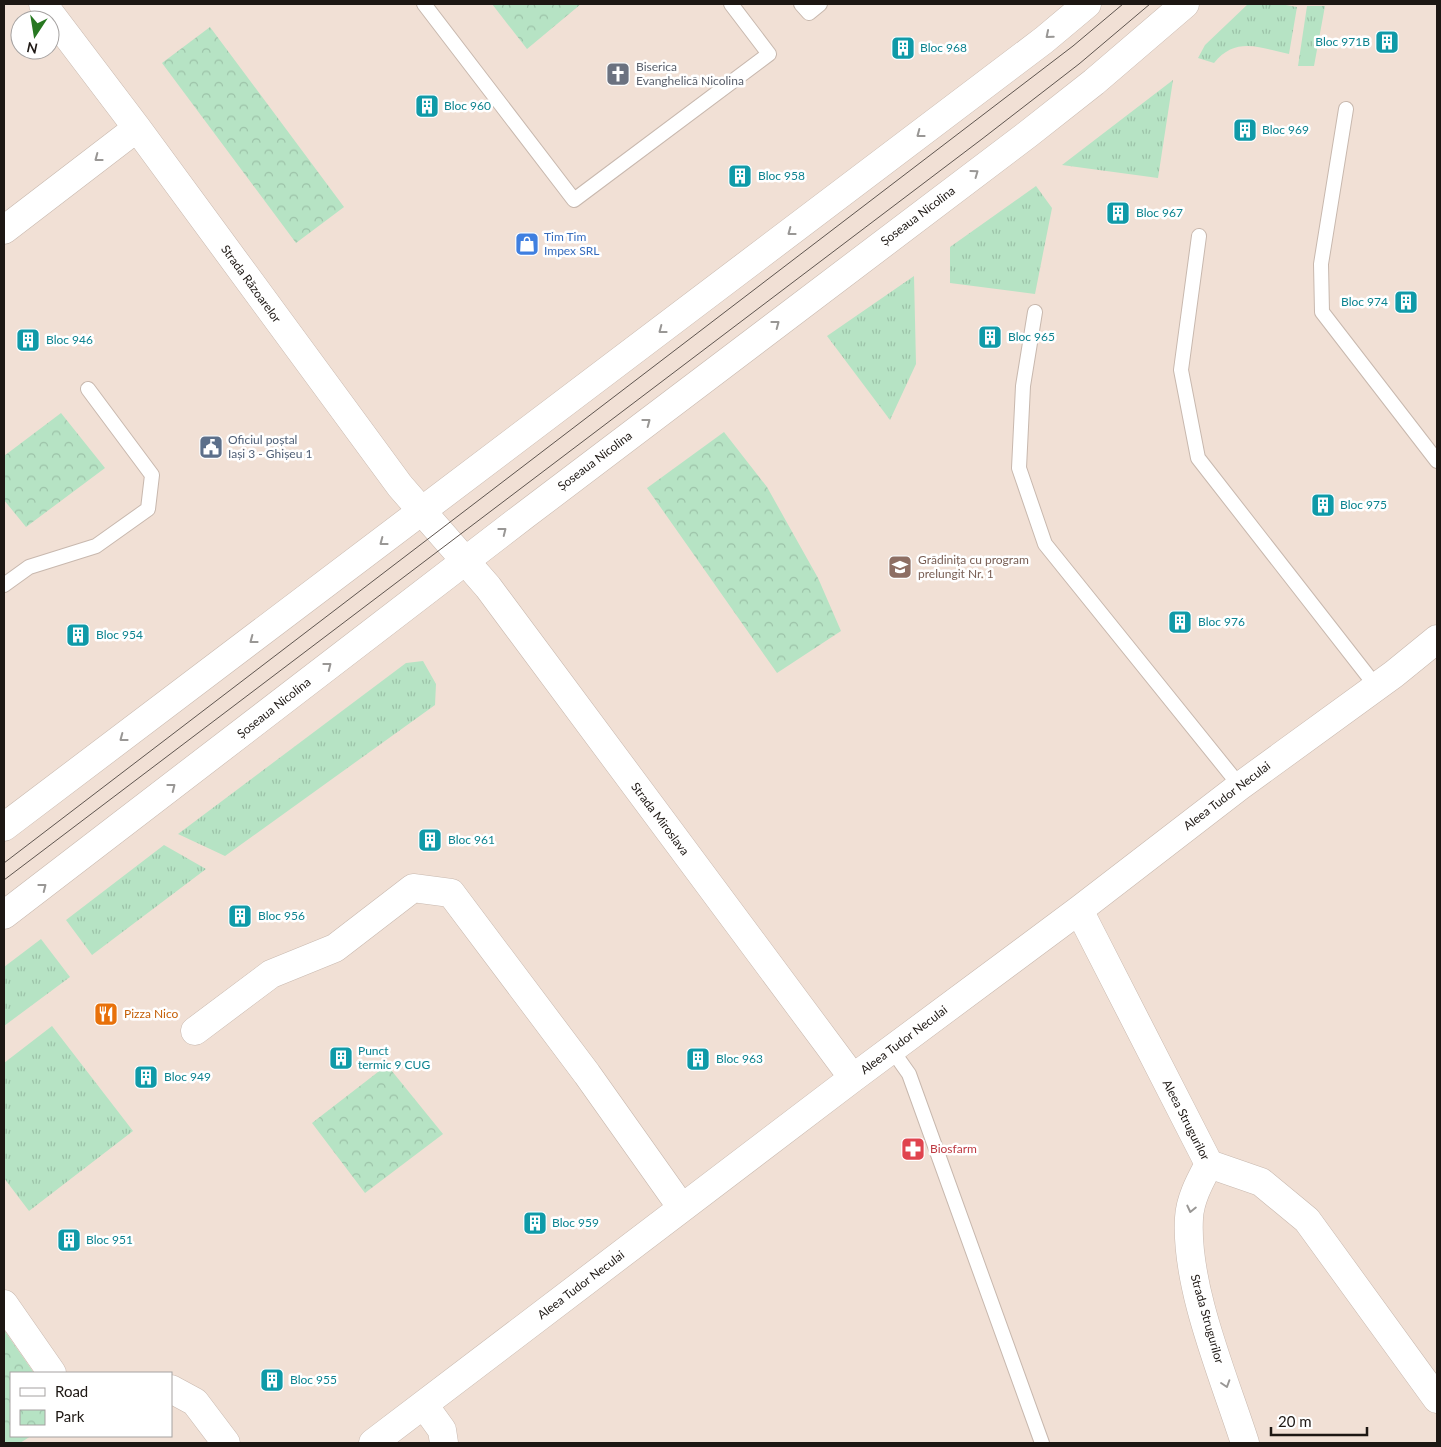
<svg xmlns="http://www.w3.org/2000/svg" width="1441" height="1447" viewBox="0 0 1441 1447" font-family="Lato,sans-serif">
<defs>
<pattern id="grass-tufts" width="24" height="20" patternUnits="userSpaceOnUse" patternTransform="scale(1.25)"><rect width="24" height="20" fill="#b6e3c4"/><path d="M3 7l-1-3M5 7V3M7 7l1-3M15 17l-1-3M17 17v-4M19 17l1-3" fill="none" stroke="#9cc2a8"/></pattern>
<pattern id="park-crowns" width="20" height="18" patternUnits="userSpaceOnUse" patternTransform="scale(1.25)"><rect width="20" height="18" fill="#b6e3c4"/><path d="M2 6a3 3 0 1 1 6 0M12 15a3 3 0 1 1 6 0" fill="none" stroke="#9cc2a8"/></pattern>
</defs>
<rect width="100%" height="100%" fill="#f1e0d5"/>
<path fill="url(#grass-tufts)" d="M1248,4H1280L1297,7L1289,54C1260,48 1236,36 1214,63L1198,58L1205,45Z
M1307,6H1325L1314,66H1298Z
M1173,80L1158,178L1062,165Z
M1036,186L1052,208L1035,294L950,283V247Z
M914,276L916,364L890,420L827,336Z
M423,661L436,684L435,705L225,856L178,834L406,663Z
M164,845L206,869L92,955L66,920Z
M41,939L70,977L4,1026V967Z
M52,1026L133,1131L29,1211L4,1178V1063Z"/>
<path fill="url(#park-crowns)" d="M492,4H581L527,49Z
M210,27L344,207L296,243L162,63Z
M61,413L105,468L26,527L4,500V456Z
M724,432L767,487L818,578L841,631L777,673L647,488Z
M387,1065L443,1134L365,1193L312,1123Z
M4,1330L34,1373H11V1436H31L20,1443H4Z"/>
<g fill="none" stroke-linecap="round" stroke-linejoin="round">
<g stroke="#c8b8ae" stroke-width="16">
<path id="service" d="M424,4L574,200L769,54L731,4
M801,4L809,13L820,4
M1346,109L1321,264L1322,312L1437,461
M1199,236L1181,370L1198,458L1375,685
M1035,312L1023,386L1019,468L1045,544L1240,786
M4,585L29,567L96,546L148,509L152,475L88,389
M892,1050L909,1074L1042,1443"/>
</g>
<g stroke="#c8b8ae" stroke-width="29">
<path id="minor" d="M43,4L137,128L400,486L488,587L853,1078
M4,230L137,128
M1079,910L1209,1164L1261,1182L1307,1220L1437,1399
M195,1031L271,974L335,948L413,888L451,893L587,1074L682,1208
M1209,1164C1200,1181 1190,1199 1189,1218C1185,1287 1224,1377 1245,1443
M4,1304L52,1373
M171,1389L195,1402L226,1443
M424,1405L442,1430L444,1443
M373,1443L853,1078L1079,910L1240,786L1394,674L1437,639"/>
</g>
<g stroke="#c8b8ae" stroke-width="29">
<path id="secondary" d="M4,827L1044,40L1087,4
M4,915L525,515L1028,134L1094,82L1185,4"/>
</g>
<use href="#service" stroke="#fff" stroke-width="14"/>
<use href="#minor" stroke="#fff" stroke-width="28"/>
<use href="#secondary" stroke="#fff" stroke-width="28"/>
<path stroke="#5f554f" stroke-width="1" d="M4,863L1073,46L1123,4
M4,880L982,139L1079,64L1150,4"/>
</g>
<defs><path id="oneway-chevron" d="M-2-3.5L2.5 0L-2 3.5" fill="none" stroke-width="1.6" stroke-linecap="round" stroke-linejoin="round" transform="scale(1.25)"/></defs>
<g stroke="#999795">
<use href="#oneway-chevron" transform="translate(1049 35) rotate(140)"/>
<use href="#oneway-chevron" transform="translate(920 134) rotate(143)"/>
<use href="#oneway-chevron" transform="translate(98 158) rotate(143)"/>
<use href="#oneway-chevron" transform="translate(975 173) rotate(-36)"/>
<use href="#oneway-chevron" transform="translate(791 232) rotate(143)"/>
<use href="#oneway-chevron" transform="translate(776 324) rotate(-37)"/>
<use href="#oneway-chevron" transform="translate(662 330) rotate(143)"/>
<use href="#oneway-chevron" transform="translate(647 422) rotate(-37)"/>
<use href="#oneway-chevron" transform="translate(503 531) rotate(-38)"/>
<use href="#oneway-chevron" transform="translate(383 542) rotate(143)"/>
<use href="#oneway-chevron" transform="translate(253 640) rotate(143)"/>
<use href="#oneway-chevron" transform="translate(328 666) rotate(-38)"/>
<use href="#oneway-chevron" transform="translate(123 738) rotate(143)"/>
<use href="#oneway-chevron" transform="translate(172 787) rotate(-38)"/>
<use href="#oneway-chevron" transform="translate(43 887) rotate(-38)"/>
<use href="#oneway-chevron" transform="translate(1191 1209) rotate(103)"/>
<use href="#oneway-chevron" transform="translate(1226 1384) rotate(72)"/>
</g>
<defs>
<g id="building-square" transform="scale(1.25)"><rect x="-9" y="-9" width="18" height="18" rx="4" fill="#0f9aa8" stroke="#fff"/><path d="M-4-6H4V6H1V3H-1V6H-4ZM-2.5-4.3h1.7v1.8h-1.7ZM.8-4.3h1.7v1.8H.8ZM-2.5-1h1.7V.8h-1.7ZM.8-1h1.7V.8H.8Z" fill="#fff"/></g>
<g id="church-square" transform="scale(1.25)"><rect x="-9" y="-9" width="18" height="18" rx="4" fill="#6b7280" stroke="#fff"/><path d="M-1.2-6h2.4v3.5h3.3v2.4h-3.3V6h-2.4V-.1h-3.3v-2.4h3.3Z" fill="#fff"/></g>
<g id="shop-square" transform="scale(1.25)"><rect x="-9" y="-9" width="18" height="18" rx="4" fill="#3f7fe0" stroke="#fff"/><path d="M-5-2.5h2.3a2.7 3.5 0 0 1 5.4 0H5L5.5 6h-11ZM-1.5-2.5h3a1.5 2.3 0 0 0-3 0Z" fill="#fff"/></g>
<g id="civic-square" transform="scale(1.25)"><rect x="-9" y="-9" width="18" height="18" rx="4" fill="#5c6f8a" stroke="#fff"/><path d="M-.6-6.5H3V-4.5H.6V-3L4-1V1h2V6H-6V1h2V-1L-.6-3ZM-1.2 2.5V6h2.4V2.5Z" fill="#fff"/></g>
<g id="school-square" transform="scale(1.25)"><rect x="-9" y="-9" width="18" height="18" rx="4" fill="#8d6e63" stroke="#fff"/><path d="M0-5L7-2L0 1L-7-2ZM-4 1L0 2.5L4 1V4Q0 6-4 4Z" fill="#fff"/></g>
<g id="restaurant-square" transform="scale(1.25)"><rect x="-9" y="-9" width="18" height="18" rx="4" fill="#e8710a" stroke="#fff"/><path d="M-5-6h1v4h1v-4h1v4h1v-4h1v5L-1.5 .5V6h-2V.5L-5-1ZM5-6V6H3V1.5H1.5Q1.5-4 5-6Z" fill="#fff"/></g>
<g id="pharmacy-square" transform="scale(1.25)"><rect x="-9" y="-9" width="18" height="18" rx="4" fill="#e0444e" stroke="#fff"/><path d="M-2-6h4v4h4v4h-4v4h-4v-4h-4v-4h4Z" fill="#fff"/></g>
</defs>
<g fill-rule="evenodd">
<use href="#building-square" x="1387" y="42"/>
<use href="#building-square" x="903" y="48"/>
<use href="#church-square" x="618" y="74"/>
<use href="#building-square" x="427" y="106"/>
<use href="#building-square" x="1245" y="130"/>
<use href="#building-square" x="740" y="176"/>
<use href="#building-square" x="1118" y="213"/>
<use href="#shop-square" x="527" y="244"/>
<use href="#building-square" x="1406" y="302"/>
<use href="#building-square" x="990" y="337"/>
<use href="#building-square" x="28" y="340"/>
<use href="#civic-square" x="211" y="447"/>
<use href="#building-square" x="1323" y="505"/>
<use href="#school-square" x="900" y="567"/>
<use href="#building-square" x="1180" y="622"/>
<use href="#building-square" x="78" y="635"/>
<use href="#building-square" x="430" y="840"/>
<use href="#building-square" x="240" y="916"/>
<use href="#restaurant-square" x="106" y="1014"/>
<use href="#building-square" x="341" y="1058"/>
<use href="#building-square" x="698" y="1059"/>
<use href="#building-square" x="146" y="1077"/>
<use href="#pharmacy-square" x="913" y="1149"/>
<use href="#building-square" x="535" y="1223"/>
<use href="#building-square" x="69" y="1240"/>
<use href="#building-square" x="272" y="1380"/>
</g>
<g text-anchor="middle" stroke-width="5" stroke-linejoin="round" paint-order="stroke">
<g font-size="12" fill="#0d838f" stroke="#fff" text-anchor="start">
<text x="1370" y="46" text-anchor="end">Bloc 971B</text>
<text x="920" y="52">Bloc 968</text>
<text x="444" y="110">Bloc 960</text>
<text x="1262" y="134">Bloc 969</text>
<text x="758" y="180">Bloc 958</text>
<text x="1136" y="217">Bloc 967</text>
<text x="1388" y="306" text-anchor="end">Bloc 974</text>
<text x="1008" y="341">Bloc 965</text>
<text x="46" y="344">Bloc 946</text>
<text x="1340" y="509">Bloc 975</text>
<text x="1198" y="626">Bloc 976</text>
<text x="96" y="639">Bloc 954</text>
<text x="448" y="844">Bloc 961</text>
<text x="258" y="920">Bloc 956</text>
<text x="358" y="1055">Punct<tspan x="358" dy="14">termic 9 CUG</tspan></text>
<text x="716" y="1063">Bloc 963</text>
<text x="164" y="1081">Bloc 949</text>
<text x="552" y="1227">Bloc 959</text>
<text x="86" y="1244">Bloc 951</text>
<text x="290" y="1384">Bloc 955</text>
</g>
<g font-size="12" fill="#5b616d" stroke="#fff" text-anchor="start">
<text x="636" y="71">Biserica<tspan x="636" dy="14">Evanghelică Nicolina</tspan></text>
</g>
<g font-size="12" fill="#1d1713" stroke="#fff">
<text transform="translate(918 216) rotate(-37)" y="4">Șoseaua Nicolina</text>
<text transform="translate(251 284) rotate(54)" y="4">Strada Răzoarelor</text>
<text transform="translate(595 461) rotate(-37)" y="4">Șoseaua Nicolina</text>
<text transform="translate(274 708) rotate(-38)" y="4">Șoseaua Nicolina</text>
<text transform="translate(1227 796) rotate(-37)" y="4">Aleea Tudor Neculai</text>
<text transform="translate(660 819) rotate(53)" y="4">Strada Miroslava</text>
<text transform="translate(904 1040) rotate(-37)" y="4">Aleea Tudor Neculai</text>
<text transform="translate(1186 1120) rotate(63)" y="4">Aleea Strugurilor</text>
<text transform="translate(581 1285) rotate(-37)" y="4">Aleea Tudor Neculai</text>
<text transform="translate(1207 1319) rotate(74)" y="4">Strada Strugurilor</text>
</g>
<g font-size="12" fill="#366cbe" stroke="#fff" text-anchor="start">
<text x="544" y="241">Tim Tim<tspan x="544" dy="14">Impex SRL</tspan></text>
</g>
<g font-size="12" fill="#4e5e75" stroke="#fff" text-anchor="start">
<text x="228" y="444">Oficiul poștal<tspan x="228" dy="14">Iași 3 - Ghișeu 1</tspan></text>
</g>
<g font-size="12" fill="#785e54" stroke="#fff" text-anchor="start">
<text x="918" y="564">Grădinița cu program<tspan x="918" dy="14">prelungit Nr. 1</tspan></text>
</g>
<g font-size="12" fill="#c56008" stroke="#fff" text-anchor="start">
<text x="124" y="1018">Pizza Nico</text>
</g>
<g font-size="12" fill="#be3a42" stroke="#fff" text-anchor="start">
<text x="930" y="1153">Biosfarm</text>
</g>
</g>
<rect width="1441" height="1447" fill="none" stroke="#1d1713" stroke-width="10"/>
<rect x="10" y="1372" width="162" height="65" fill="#ffffff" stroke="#a5a2a1"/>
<rect x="20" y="1388" width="25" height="8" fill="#ffffff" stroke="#a5a2a1"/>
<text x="55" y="1397" font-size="15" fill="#1d1713">Road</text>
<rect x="20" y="1410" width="25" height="15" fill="url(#park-crowns)" stroke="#a5a2a1"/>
<text x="55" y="1422" font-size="15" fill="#1d1713">Park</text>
<g transform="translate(35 35) rotate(192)"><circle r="24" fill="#ffffff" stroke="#a5a2a1"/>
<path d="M0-4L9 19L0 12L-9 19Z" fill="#277821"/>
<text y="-8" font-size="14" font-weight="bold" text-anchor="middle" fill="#1d1713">N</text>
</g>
<path d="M1271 1427v8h96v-8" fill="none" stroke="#1d1713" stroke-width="2.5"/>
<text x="1278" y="1427" font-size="15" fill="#1d1713" stroke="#ffffff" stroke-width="4" paint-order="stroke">20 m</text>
</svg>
